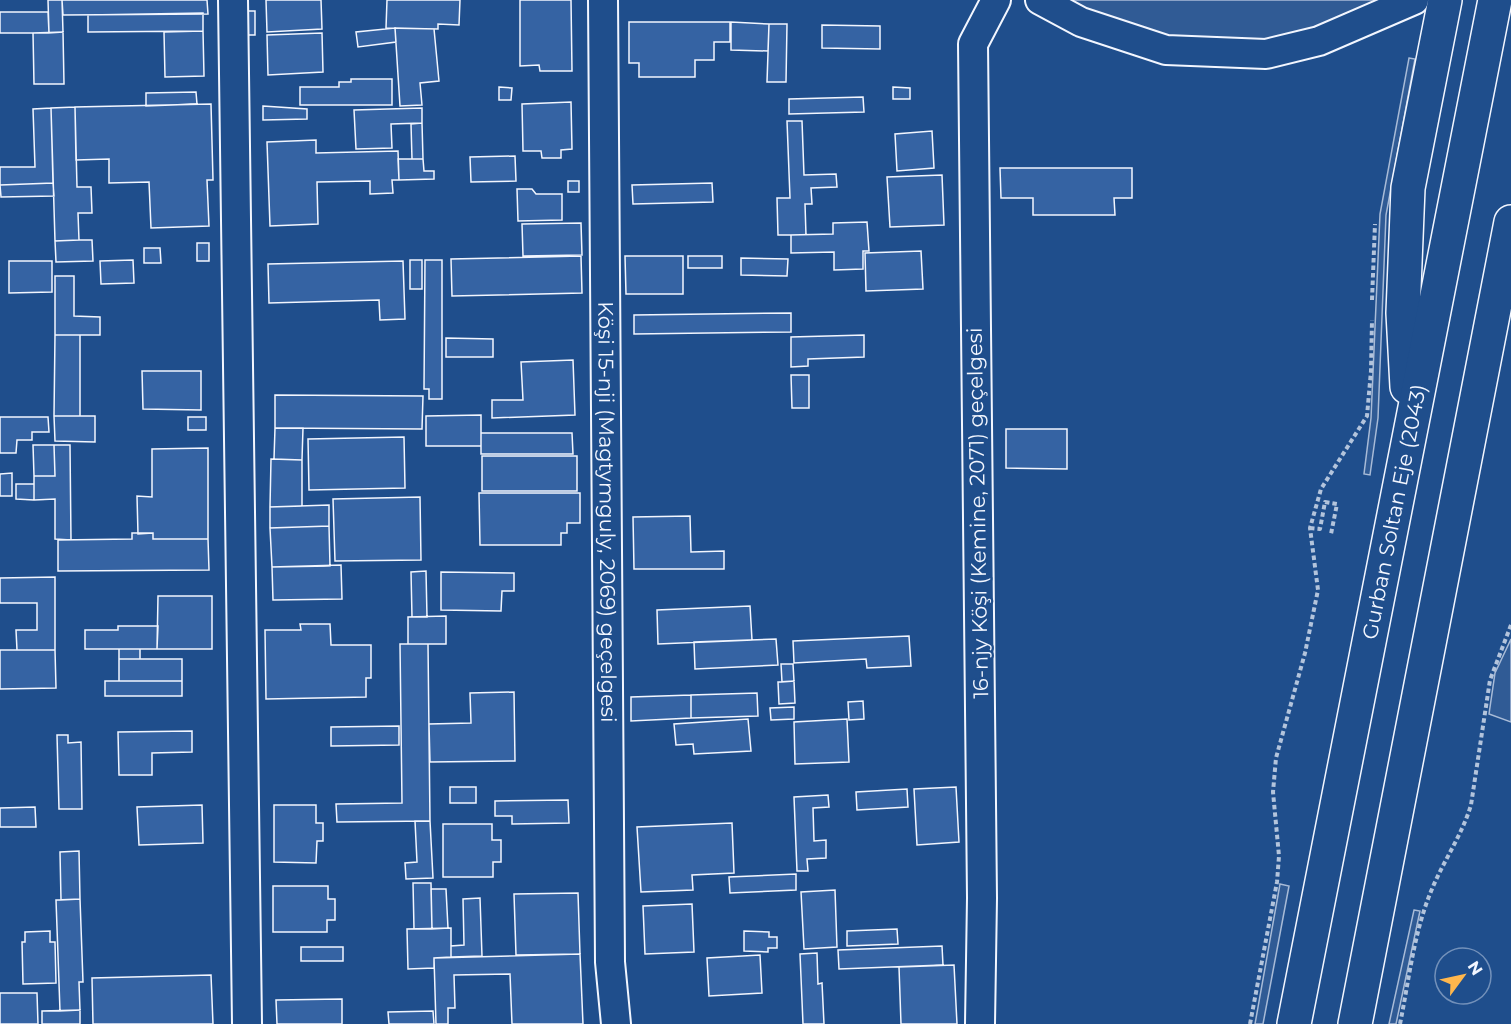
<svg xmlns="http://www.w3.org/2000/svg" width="1511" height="1024" viewBox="0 0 1511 1024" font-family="Montserrat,sans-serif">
<rect width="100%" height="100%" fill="#1f4e8c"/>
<path fill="#305b95" stroke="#a8bbd7" stroke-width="1.5" d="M1055,0H1395L1302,47L1142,36Z
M1409,58L1415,59L1386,215L1378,418L1370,475L1364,474L1371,418L1380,214Z
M1511,639V722L1489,714L1495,673Z
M1280,884L1289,886L1263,1024H1255Z
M1414,910L1420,911L1396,1024H1389Z"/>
<path fill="#3563a3" stroke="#f2f6ff" stroke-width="1.5" d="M48,0H62L63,32L49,33Z
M62,0H207L208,14L63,15Z
M266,0H321L322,29L267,32Z
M387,0H460L459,25L438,24V29L386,28Z
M520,0H571L572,71H540L539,65L520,66Z
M245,11H255V35H245Z
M0,12H48L49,33H0Z
M203,13V31L88,32V15Z
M629,22H730V42H714V60H695V77H639V63H629Z
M731,22L769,24L768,51L731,50Z
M769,24H787L786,82H767Z
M822,25L880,26V49L822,48Z
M395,28L396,42L358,47L356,32Z
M395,28L434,29L439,81L420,83L422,105L400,106Z
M203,31L204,76L165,77L164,32Z
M63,32L64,84H34L33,33Z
M322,33L323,72L268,75L267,35Z
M351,79H392V105H300V87H339V82H351Z
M499,87L512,88L511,100H499Z
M893,87L910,88V99H893Z
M196,92L197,104L146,106V93Z
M863,97L864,112L789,114V99Z
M571,102L572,149L561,150V158H542L541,151H523L522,104Z
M211,104L213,180H207L209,226L151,228L149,182L109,183V159L76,160L75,107Z
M263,106L307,109V119L263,120Z
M75,107L77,187H91L92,213H78L79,240L55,241L51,108Z
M51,108L53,183L0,185V167H35L33,109Z
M422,108V123L391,124L392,148L356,149L354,110Z
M787,121H802L804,175L836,174L837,187L811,188L812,204H805L806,235H778L777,198H790Z
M422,123L423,159H412L411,124Z
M932,131L934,168L897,171L895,134Z
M316,140V153L398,151L399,180H392L393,193L370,194V181L317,182L318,224L270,226L267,142Z
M515,156L516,181L471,182L470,157Z
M398,159H423L424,171H434V179L399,180Z
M1000,168H1132V198H1114L1115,215H1033V198H1001Z
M942,175L944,225L890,227L887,177Z
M568,181H579V192H568Z
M53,183L54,196L1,197L0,185Z
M712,183L713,202L633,204L632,185Z
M517,189H532L536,194H562V220L518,221Z
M867,222L869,251H863V269L834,270V252L791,253V235L833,234V223Z
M581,223L582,255L523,256L522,224Z
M79,240H92L93,261L56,262L55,241Z
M197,243H209V261H197Z
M144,248H160L161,263H144Z
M921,251L923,289L866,291L865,253Z
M581,256L582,293L452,296L451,259Z
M625,256H683V294H626Z
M688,256H722V268H688Z
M741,258L788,259L787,276L741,275Z
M133,260L134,283L101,284L100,261Z
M410,260H422V289H410Z
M425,260H442V399H429V389H424Z
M9,261H52V292L9,293Z
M403,261L405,319L380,320L379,300L269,303L268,264Z
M55,276H74V316L100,317V335H55Z
M791,313V332L634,334V315Z
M55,335H80V416H54Z
M864,335V357L808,359V366L791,367V337Z
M446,338L493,339V357H446Z
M573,360L575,415L492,418V400H523L521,362Z
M142,371H201V410L143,409Z
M791,375H809V408H792Z
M275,395L423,396L422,429L275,428Z
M481,415V446H426V416Z
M54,416H95V442L55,441Z
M0,417H48L49,432H32V440H17L16,453H0Z
M188,417H206V430H188Z
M275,428H303L302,460L274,459Z
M1006,429H1067V469L1006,468Z
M481,433H572L573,454H481Z
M404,437L405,488L309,490L308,439Z
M33,445H54L55,476H34Z
M54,445H70L71,540L55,539V499L34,500V476H55Z
M208,448V539H153V533L138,534L137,496L152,497V449Z
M482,456H577V491H482Z
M271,459L302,460V506L270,507Z
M12,473V496H0V474Z
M16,484H34V500L16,499Z
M479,493H580V523H567V533H561V545H480Z
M420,497L421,560L335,561L333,499Z
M329,505V526L270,528V507Z
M690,516L691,552L724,551V569H634L633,517Z
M329,526L330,566L272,567L270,528Z
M132,533H153V539H208L209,570L58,571V540L132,539Z
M341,565L342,599L273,600L272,567Z
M426,571L427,617H412L411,572Z
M441,572L514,573V591H502L501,611L441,610Z
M55,577V650H17L16,630H37V603H0V578Z
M158,596H212V649H157Z
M750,606L752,640L658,644L657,610Z
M446,616V644H408V617Z
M300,624H330L331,645H371V678H366V697L266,699L265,630H301Z
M118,626H158L157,649H85V630H118Z
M909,636L911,666L867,668L866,659L794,663L793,641Z
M776,639L778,665L695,669L694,642Z
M400,644H428L430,821L337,822L336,804L402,803Z
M119,649H140V659H119Z
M0,650H55L56,688L0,689Z
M119,659H182V681H119Z
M781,664H793L794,681L782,682Z
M105,681H182V696H105Z
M794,681L795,703L779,704L778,682Z
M514,692L515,761L430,762L429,724L471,723L470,693Z
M757,693L758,716L691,718V695Z
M691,695V718L631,721V697Z
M863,701L864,719L849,720L848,702Z
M794,707V719L771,720L770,708Z
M748,719L751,751L694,754L693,744L676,745L674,724Z
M847,719L849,762L795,764L794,722Z
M399,726V745L331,746V727Z
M192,731V752L152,753V775H119L118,732Z
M57,735H68V743L81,742L82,809H59Z
M450,787H476V803H450Z
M956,787L959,842L917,845L914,789Z
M907,789L908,807L857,810L856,792Z
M828,795L829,807L813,808L814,841L826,840V858L807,859L808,871H797L794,797Z
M568,800L569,823L512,824V816H495V801Z
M202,805L203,843L139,845L137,807Z
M274,805H316V823H323V841H317L316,863L274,862Z
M35,807L36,827H0V808Z
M415,821H430L433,878L406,879L405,863L417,862Z
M732,823L734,873L692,875L693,890L641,892L637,827Z
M443,824H492V840H501V862H493V877H443Z
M79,851L80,899L61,900L60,852Z
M796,874V890L730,893L729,877Z
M413,883H431L432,929H414Z
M273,886H328V899H335V920H327V932H273Z
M431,889H446L448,928L432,929Z
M835,890L837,947L804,949L801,892Z
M578,893L580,954L516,955L514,894Z
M480,898L482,956L451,957V946L464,945L463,899Z
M80,899L83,982H79L80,1010L60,1011L56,900Z
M692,904L694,952L645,954L643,906Z
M451,928V957L434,958V968L408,969L407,929Z
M897,929L898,944L847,946V931Z
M50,931V942H55L56,983L23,984L22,942H25V932Z
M744,931L769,932V937H777V948H768V952L744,951Z
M942,946L943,965L839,969L838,950Z
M301,947H343V961H301Z
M817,953L818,984L822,983L824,1024H803L800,954Z
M580,954L583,1024H512L510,974L454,975L455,1008H448V1024H436L434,958Z
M760,955L762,993L709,996L707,958Z
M954,965L957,1024H901L899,967Z
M211,975L213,1024H93L92,978Z
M0,993H37L38,1024H0Z
M342,999V1024H277L276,1000Z
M80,1010V1024H42V1011Z
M433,1011L434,1024H389L388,1012Z"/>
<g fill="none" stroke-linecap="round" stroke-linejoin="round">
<g stroke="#f2f6ff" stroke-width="32">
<g id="minor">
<path d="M233,0L247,1024"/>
<path id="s1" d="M603,0L610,962L616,1024"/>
<path d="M1040,0L1081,22L1166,50L1266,54L1319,41L1414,0"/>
<path d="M980,1024L982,898L973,44L996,0"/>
</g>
</g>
<g stroke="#f2f6ff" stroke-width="36">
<g id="highway">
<path d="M1407,387L1403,313L1408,188L1445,0"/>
<path id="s2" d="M1294,1024L1495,0"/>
<path d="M1355,1024L1511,222"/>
</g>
</g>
<path stroke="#b3c4dc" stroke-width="4" stroke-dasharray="4.5 3" stroke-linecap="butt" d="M1372,300L1375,224
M1310,528L1320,529L1325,502L1337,504L1331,534
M1250,1024L1277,882L1279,856L1273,792L1276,758L1305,653L1318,590L1310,528L1321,489L1367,416L1371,371L1372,320
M1400,1024C1409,980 1414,931 1432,889C1444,860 1462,835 1471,805L1490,680L1511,625"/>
<use href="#minor" stroke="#1f4e8c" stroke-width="28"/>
<use href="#highway" stroke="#1f4e8c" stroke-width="33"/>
</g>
<g text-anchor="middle" stroke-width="4.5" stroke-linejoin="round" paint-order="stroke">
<g font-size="21" fill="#f2f6ff" stroke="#1f4e8c">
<text dy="7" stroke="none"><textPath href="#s1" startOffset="512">Köşi 15-nji (Magtymguly, 2069) geçelgesi</textPath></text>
<text dy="7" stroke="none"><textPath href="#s2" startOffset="522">Gurban Soltan Eje (2043)</textPath></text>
<text transform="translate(978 513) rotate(-91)" y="7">16-njy Köşi (Kemine, 2071) geçelgesi</text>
</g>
</g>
<g transform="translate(1463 976) rotate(57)"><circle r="28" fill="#1f4e8c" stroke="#7391ba" stroke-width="1.5"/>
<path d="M0-4.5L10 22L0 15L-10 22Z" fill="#ffb74d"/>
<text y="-9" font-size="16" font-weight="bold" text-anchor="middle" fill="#f2f6ff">N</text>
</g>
</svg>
